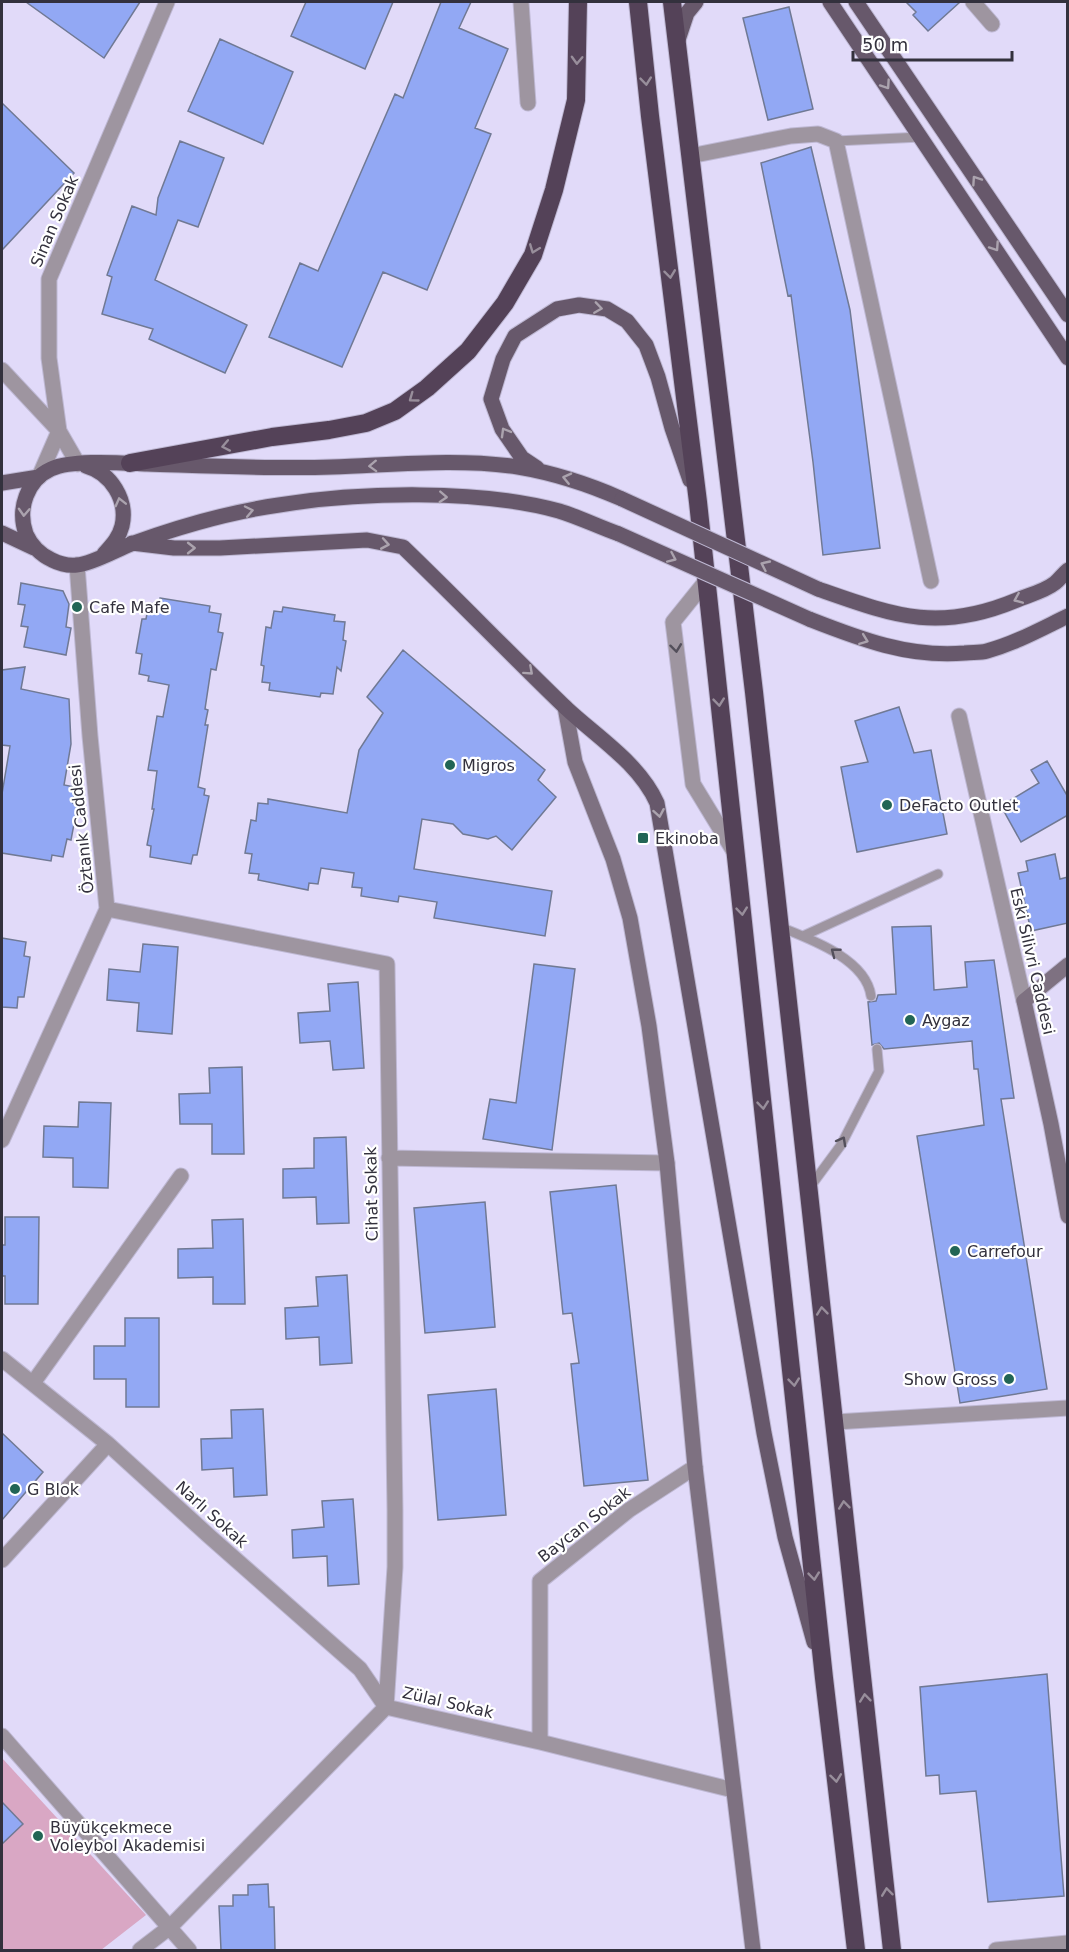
<svg xmlns="http://www.w3.org/2000/svg" width="1069" height="1952" viewBox="0 0 1069 1952" font-family="'DejaVu Sans',sans-serif">
<rect width="100%" height="100%" fill="#e1daf9"/>
<path fill="#d9a7c4" d="M2,1758L146,1915L101,1950H2Z"/>
<path fill="#92a8f4" stroke="#707994" stroke-width="1.5" d="M26,2H140L104,58Z
M306,2H393L365,69L291,36Z
M441,2H471L459,28L508,49L475,128L491,134L427,290L383,272L342,367L269,337L300,263L318,271L395,94L403,98Z
M906,2H960L928,31L913,15L916,12Z
M789,7L813,109L768,120L743,18Z
M220,39L293,72L263,144L188,111Z
M2,103L74,173L2,250Z
M180,141L224,158L198,227L178,220L155,280L247,325L225,373L149,339L153,329L102,314L112,277L107,275L132,206L156,215L158,198Z
M811,147L850,310L880,548L823,555L813,462L791,295L788,296L761,163Z
M21,583L63,591L69,604L66,627L71,628L66,655L24,647L28,627L21,626L25,605L18,604Z
M160,598L210,606L209,612L221,614L218,632L223,633L216,670L211,669L205,709L208,710L205,725H208L198,787L205,789L204,795L209,796L197,855H193L191,864L150,857L151,846L147,845L154,809H152L157,771L148,770L157,716L163,717L169,685L148,681L149,676L139,674L142,654L136,653L142,619H146L149,603L159,605Z
M283,607L335,615L334,621L345,622L343,640L346,641L341,671L337,667L333,694L321,693L320,697L269,690L270,683L262,682L264,666L261,665L266,627L271,628L274,611L282,612Z
M403,650L545,770L538,780L556,797L512,850L496,836L488,839L463,834L453,824L422,819L414,869L552,891L545,936L434,918L437,902L399,896L398,902L361,896L362,888L352,887L354,873L321,868L318,884L309,883L308,890L258,880L259,874L249,873L252,854L245,853L251,820L256,821L258,803L268,804V799L347,813L359,750L383,713L367,697Z
M25,667L21,689L69,699L71,744L64,785L75,787L73,803H78L71,840L67,839L63,857L52,855L51,861L2,853V794L10,746L2,745V670Z
M899,707L914,753L931,750L947,834L857,852L841,767L868,762L855,721Z
M1047,761L1068,797V815L1021,842L1001,806L1039,783L1031,770Z
M1055,854L1060,879L1068,877V923L1031,931L1018,873L1028,871L1026,861Z
M931,926L934,990L967,987L965,962L994,960L1014,1098L1001,1099L1047,1389L960,1403L917,1136L984,1125L978,1069H974L972,1041L884,1049L879,1043L872,1045L868,1002L876,1001L878,995L896,994L892,927Z
M2,938L26,942L24,956L30,957L24,997H18L17,1008L2,1007Z
M143,944L178,947L172,1034L137,1031L139,1003L107,1000L109,969L140,972Z
M534,964L575,969L552,1150L483,1139L490,1099L516,1103Z
M358,982L364,1068L333,1070L330,1041L300,1043L298,1013L330,1011L328,984Z
M242,1067L244,1154H212V1124H180L179,1094L210,1093L209,1068Z
M79,1102L111,1103L108,1188L73,1187V1158L43,1157L44,1126L78,1127Z
M346,1137L349,1223L317,1224L316,1197L283,1198V1169L314,1168V1138Z
M616,1185L648,1480L584,1486L571,1364L579,1363L572,1313L563,1314L550,1192Z
M485,1202L495,1327L425,1333L414,1208Z
M5,1217H39L38,1304H5V1276H2V1245H5Z
M243,1219L245,1304H213V1277L178,1278V1249L213,1248L212,1220Z
M347,1275L352,1363L320,1365L319,1337L286,1339L285,1308L318,1306L316,1277Z
M125,1318H159V1407H126V1379H94V1346H125Z
M496,1389L506,1515L438,1520L428,1395Z
M263,1409L267,1495L234,1497L233,1468L202,1470L201,1439L232,1438L231,1410Z
M2,1433L43,1472L2,1520Z
M353,1499L359,1584L328,1586L327,1556L293,1558L292,1530L324,1527L322,1501Z
M1047,1674L1064,1896L988,1902L976,1791L940,1794L939,1775L926,1776L920,1687Z
M2,1802L23,1824L2,1844Z
M268,1884L269,1907H274L275,1950H221L219,1906H233V1895H248V1885Z"/>
<g fill="none" stroke-linecap="round" stroke-linejoin="round">
<g stroke="#beb8d3" stroke-width="11">
<path id="lane" d="M836,141L921,137
M780,927C810,939 866,959 871,996
M803,936L938,874
M810,1187L841,1145L879,1071L877,1049"/>
</g>
<g stroke="#beb8d3" stroke-width="17">
<path id="street" d="M521,2L528,103
M973,2L992,24
M690,156L791,136L818,134L836,141L931,581
M2,370L59,431L39,477
M78,464L59,431L49,358V279L167,2
M706,581L673,622L693,784L735,853
M959,716L1024,1001
M107,909L387,964L395,1510V1567L386,1707
M2,1140L107,909L90,736L77,565
M389,1158L667,1163
M2,1359L108,1444L209,1536L360,1669L386,1707
M33,1383L181,1176
M835,1422L1068,1408
M2,1560L108,1444
M386,1707L540,1742L733,1790
M2,1736L189,1950
M540,1742V1581L629,1510L695,1467
M140,1950L170,1927L386,1707
M996,1950L1068,1943"/>
</g>
<g stroke="#beb8d3" stroke-width="17">
<path id="secondary" d="M565,707L575,762L613,859L630,918L649,1026L667,1163L695,1467L753,1950
M1068,965L1024,1001L1051,1124L1068,1216"/>
</g>
<g stroke="#beb8d3" stroke-width="17">
<path id="primary" d="M830,2L1068,358
M856,2L1068,315
M677,43L687,13L696,2
M86,466C111,473 128,500 122,526C119,538 112,545 104,554
M537,468L522,458L502,429L491,399L503,359L515,336L557,309L579,305L607,309L627,321L646,345L658,377L672,428L690,480
M2,483L39,477
M2,533L34,548
M619,534C599,527 579,517 559,511C479,489 360,492 279,505C229,512 178,527 131,544C116,550 91,564 77,565C69,566 60,564 52,560C41,555 31,545 26,534C17,509 27,480 51,469C72,459 123,463 147,464C209,466 270,469 332,467C393,465 457,458 518,467C554,473 588,484 622,499
M132,543L174,548H220L367,540L403,547C458,600 511,655 566,708C597,737 639,763 657,803L764,1433L785,1537L814,1642
M818,589C895,616 938,633 1017,600C1029,595 1045,591 1055,583C1060,579 1063,574 1068,570
M809,619C860,639 909,658 965,653C972,652 980,653 987,651C1016,643 1041,629 1068,616"/>
</g>
<g stroke="#beb8d3" stroke-width="20">
<path id="highway" d="M638,2L650,116L698,502L824,1678L856,1950
M672,2L754,692L892,1950
M130,463L272,437L329,430L366,423L395,411L427,388L468,351L505,303L533,255L554,190L576,100L578,2"/>
</g>
<use href="#lane" stroke="#9e95a0" stroke-width="9"/>
<use href="#street" stroke="#9e95a0" stroke-width="15"/>
<use href="#secondary" stroke="#7e7181" stroke-width="15"/>
<use href="#primary" stroke="#67586b" stroke-width="15"/>
<use href="#highway" stroke="#544258" stroke-width="18"/>
<g stroke="#beb8d3" stroke-width="17" stroke-linecap="butt">
<path id="primary-bridge" d="M622,499L818,589
M619,534L809,619"/>
</g>
<use href="#primary-bridge" stroke="#67586b" stroke-width="15"/>
</g>
<defs><path id="oneway-chevron" d="M-2-3.5L2.5 0L-2 3.5" fill="none" stroke-width="1.6" stroke-linecap="round" stroke-linejoin="round" transform="scale(1.5)"/></defs>
<g stroke="#988e9b">
<use href="#oneway-chevron" transform="translate(577 60) rotate(92)"/>
<use href="#oneway-chevron" transform="translate(646 81) rotate(84)"/>
<use href="#oneway-chevron" transform="translate(534 249) rotate(111)"/>
<use href="#oneway-chevron" transform="translate(670 274) rotate(83)"/>
<use href="#oneway-chevron" transform="translate(413 398) rotate(144)"/>
<use href="#oneway-chevron" transform="translate(226 446) rotate(169)"/>
<use href="#oneway-chevron" transform="translate(719 702) rotate(84)"/>
<use href="#oneway-chevron" transform="translate(742 911) rotate(84)"/>
<use href="#oneway-chevron" transform="translate(763 1105) rotate(84)"/>
<use href="#oneway-chevron" transform="translate(822 1311) rotate(-96)"/>
<use href="#oneway-chevron" transform="translate(794 1382) rotate(84)"/>
<use href="#oneway-chevron" transform="translate(844 1505) rotate(-96)"/>
<use href="#oneway-chevron" transform="translate(814 1576) rotate(84)"/>
<use href="#oneway-chevron" transform="translate(865 1698) rotate(-96)"/>
<use href="#oneway-chevron" transform="translate(836 1778) rotate(83)"/>
<use href="#oneway-chevron" transform="translate(887 1892) rotate(-97)"/>
</g>
<g stroke="#aba3ae">
<use href="#oneway-chevron" transform="translate(886 85) rotate(56)"/>
<use href="#oneway-chevron" transform="translate(976 180) rotate(-124)"/>
<use href="#oneway-chevron" transform="translate(995 247) rotate(56)"/>
<use href="#oneway-chevron" transform="translate(598 308) rotate(8)"/>
<use href="#oneway-chevron" transform="translate(505 432) rotate(-120)"/>
<use href="#oneway-chevron" transform="translate(373 466) rotate(178)"/>
<use href="#oneway-chevron" transform="translate(567 478) rotate(-167)"/>
<use href="#oneway-chevron" transform="translate(443 497) rotate(3)"/>
<use href="#oneway-chevron" transform="translate(120 502) rotate(-104)"/>
<use href="#oneway-chevron" transform="translate(249 511) rotate(-12)"/>
<use href="#oneway-chevron" transform="translate(24 512) rotate(93)"/>
<use href="#oneway-chevron" transform="translate(385 544) rotate(10)"/>
<use href="#oneway-chevron" transform="translate(191 548)"/>
<use href="#oneway-chevron" transform="translate(672 558) rotate(24)"/>
<use href="#oneway-chevron" transform="translate(765 565) rotate(-155)"/>
<use href="#oneway-chevron" transform="translate(1018 599) rotate(157)"/>
<use href="#oneway-chevron" transform="translate(864 640) rotate(21)"/>
<use href="#oneway-chevron" transform="translate(529 671) rotate(42)"/>
<use href="#oneway-chevron" transform="translate(659 813) rotate(80)"/>
</g>
<g stroke="#534f5b">
<use href="#oneway-chevron" transform="translate(676 648) rotate(83)"/>
<use href="#oneway-chevron" transform="translate(835 952) rotate(-142)"/>
<use href="#oneway-chevron" transform="translate(842 1141) rotate(-61)"/>
</g>
<g fill="#226555" stroke="#fff" stroke-width="2">
<circle cx="77" cy="607" r="6"/>
<circle cx="450" cy="765" r="6"/>
<circle cx="887" cy="805" r="6"/>
<rect x="637" y="832" width="12" height="12" rx="3"/>
<circle cx="910" cy="1020" r="6"/>
<circle cx="955" cy="1251" r="6"/>
<circle cx="1009" cy="1379" r="6"/>
<circle cx="15" cy="1489" r="6"/>
<circle cx="38" cy="1836" r="6"/>
</g>
<g text-anchor="middle" stroke-width="4.5" stroke-linejoin="round" paint-order="stroke">
<g font-size="16" fill="#33313d" stroke="#fff">
<text transform="translate(54 221) rotate(-67)" y="6">Sinan Sokak</text>
<text transform="translate(81 829) rotate(-96)" y="6">Öztanık Caddesi</text>
<text transform="translate(1033 961) rotate(77)" y="6">Eski Silivri Caddesi</text>
<text transform="translate(371 1194) rotate(-91)" y="6">Cihat Sokak</text>
<text transform="translate(212 1514) rotate(42)" y="6">Narlı Sokak</text>
<text transform="translate(584 1524) rotate(-38)" y="6">Baycan Sokak</text>
<text transform="translate(448 1702) rotate(13)" y="6">Zülal Sokak</text>
</g>
<g font-size="16" fill="#33313d" stroke="#fff" text-anchor="start">
<text x="89" y="613">Cafe Mafe</text>
<text x="462" y="771">Migros</text>
<text x="899" y="811">DeFacto Outlet</text>
<text x="655" y="844">Ekinoba</text>
<text x="922" y="1026">Aygaz</text>
<text x="967" y="1257">Carrefour</text>
<text x="997" y="1385" text-anchor="end">Show Gross</text>
<text x="27" y="1495">G Blok</text>
<text x="50" y="1833">Büyükçekmece<tspan x="50" dy="18">Voleybol Akademisi</tspan></text>
</g>
</g>
<rect width="1069" height="1952" fill="none" stroke="#33313d" stroke-width="6"/>
<path d="M853 51v9h159v-9" fill="none" stroke="#33313d" stroke-width="3"/>
<text x="862" y="51" font-size="18" fill="#33313d" stroke="#ffffff" stroke-width="4.5" paint-order="stroke">50 m</text>
</svg>
